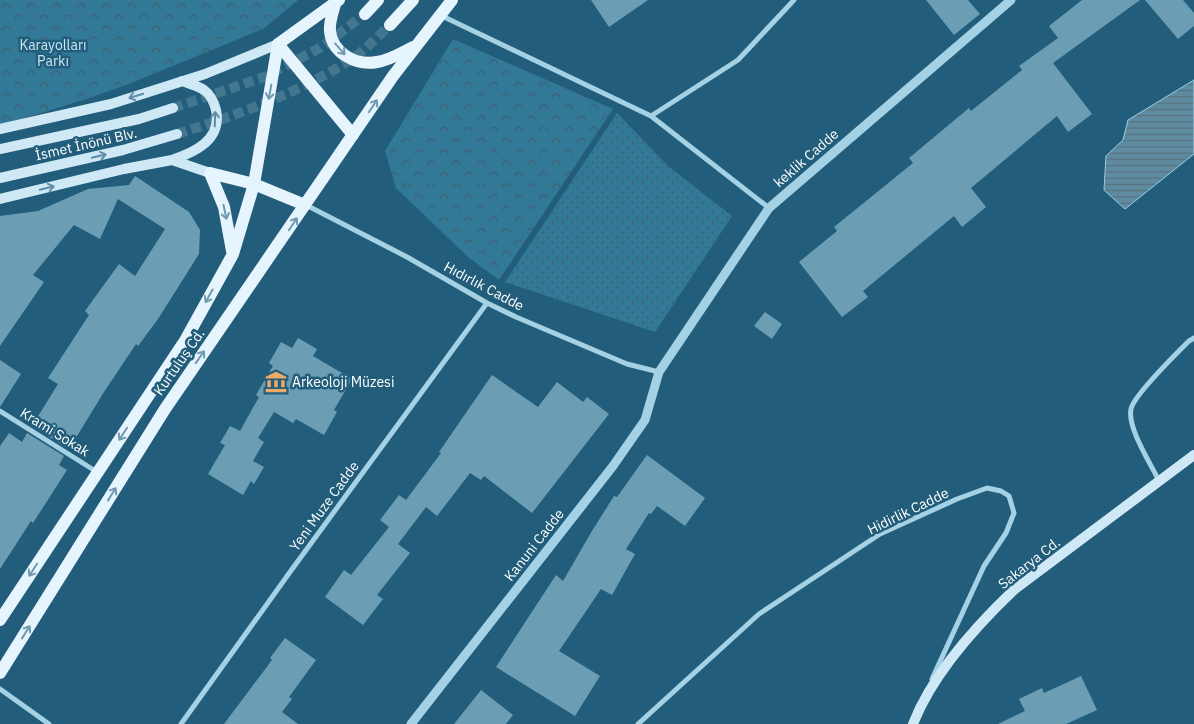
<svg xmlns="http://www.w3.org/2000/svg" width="1194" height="724" viewBox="0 0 1194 724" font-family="'IBM Plex Sans',sans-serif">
<defs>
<pattern id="grass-dots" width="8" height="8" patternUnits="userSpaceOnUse" patternTransform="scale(1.25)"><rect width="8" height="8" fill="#327897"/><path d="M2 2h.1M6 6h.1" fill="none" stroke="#40606e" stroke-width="1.8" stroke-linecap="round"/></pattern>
<pattern id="park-crowns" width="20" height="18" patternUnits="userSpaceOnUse" patternTransform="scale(1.25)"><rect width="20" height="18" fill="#327897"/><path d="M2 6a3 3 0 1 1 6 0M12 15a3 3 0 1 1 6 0" fill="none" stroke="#40606e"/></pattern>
<pattern id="water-rules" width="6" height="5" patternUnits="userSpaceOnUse" patternTransform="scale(1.25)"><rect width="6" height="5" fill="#5f8ba0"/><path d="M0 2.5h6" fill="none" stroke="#57727e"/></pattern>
</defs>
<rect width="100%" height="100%" fill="#225e7b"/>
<path fill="url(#grass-dots)" d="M617,113L668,166L732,216L655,332L505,282Z"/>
<path fill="url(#park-crowns)" d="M0,0H298L263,29L129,84L86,99L0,126Z
M453,39L613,109L499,280L468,257L396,188L385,151Z"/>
<path fill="url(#water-rules)" stroke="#99cfe6" d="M1194,80V154L1125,209L1104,190L1106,156L1123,140L1128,120Z"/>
<path fill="#6b9eb5" d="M591,0H648L609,27Z
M926,0H968L980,14L954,35Z
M1082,0H1140L1053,63L1092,114L1068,132L1057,116L971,188L986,207L962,227L954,216L863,291L868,297L842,317L799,262L837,231L834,227L913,163L909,158L969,108L971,111L1022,70L1019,66L1058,38L1049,26Z
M1145,0H1183L1194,13V26L1178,39Z
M135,176L189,212L200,230L199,254L158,319L138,346L136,344L104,392L69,449L32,426L58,384L48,378L89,315L85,311L119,264L135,276L165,229L118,199L100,239L74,225L33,275L44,282L0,346V216L38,211L88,189L129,185Z
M765,312L782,324L772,339L754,326Z
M298,338L317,349L313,356L352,379L334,410L337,412L324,435L296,419L293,423L274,412L258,438L264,442L253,461L264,467L254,484L251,481L243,495L208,474L225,445L220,443L230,426L240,431L259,397L256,395L273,366L269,363L281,342L292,348Z
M0,360L21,374L0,407Z
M492,375L538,407L557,382L583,402L587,397L609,414L532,513L484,476L481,480L470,473L437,516L426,507L398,544L410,553L377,595L383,599L363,625L325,597L344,570L351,575L389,527L380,520L399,495L406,500L441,453L439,452Z
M9,433L22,442L27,433L64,456L59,465L67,470L33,523L31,521L0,569V446Z
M647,455L705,498L685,526L657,506L651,514L649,513L626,549L635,554L612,595L601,589L559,651L600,676L575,716L496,667L556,575L563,581L592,531L614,496L617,497Z
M285,638L316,660L289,697L292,699L282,712L298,724H224L272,660L270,658Z
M1081,676L1097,710L1066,724H998L1025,711L1019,699L1042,688L1044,693Z
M481,690L513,715L506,724H454Z"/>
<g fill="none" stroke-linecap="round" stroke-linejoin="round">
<path stroke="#43768f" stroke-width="10" stroke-dasharray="10 5" stroke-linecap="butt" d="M173,108L264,77L320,48L365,14
M177,134C236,115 297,94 350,60C365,51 377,37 390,25"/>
<path stroke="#a5d1e5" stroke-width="5" d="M442,16L651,116L769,208
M651,116L738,60L794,0
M306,205L407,257L487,303L516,317L627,364L659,372
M0,411L97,472
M1159,481C1151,464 1127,428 1131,409C1134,395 1177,353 1189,341L1194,338
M0,689L49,724
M181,724L290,572L487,303
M638,724L759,614L880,534L957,499L987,488L1001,491L1009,496L1014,513L1006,533L984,566L932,679"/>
<path stroke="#a5d1e5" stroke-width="9" d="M411,724L613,466L645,420L659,372L769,208L1011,0"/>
<path stroke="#cfe8f5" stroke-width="10" d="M0,129L111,104L205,74L278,44
M0,149L139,119L173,108
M172,160C195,152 222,140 216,110C214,102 211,95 204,90C199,86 189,84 182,81
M0,178L123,150L177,134
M0,199L124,169L172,160L210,173
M913,724C933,673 976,626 1015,589L1194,455"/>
<path stroke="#e6f4fd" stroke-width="12" d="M335,4C333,12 329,22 330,31C332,53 356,66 377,62C390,60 401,53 413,47
M365,14L378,0
M390,25L413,0
M278,44L353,135
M210,173L254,184L305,205
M210,173L224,207L232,251
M0,620L186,339L233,254L254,184L278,44L339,0
M0,673L165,409L393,76L452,0"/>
</g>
<defs><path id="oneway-shaft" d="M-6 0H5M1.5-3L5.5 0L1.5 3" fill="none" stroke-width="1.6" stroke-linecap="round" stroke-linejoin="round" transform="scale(1.25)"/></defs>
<g stroke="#709aaf">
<use href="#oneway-shaft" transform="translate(340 49) rotate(49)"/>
<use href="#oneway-shaft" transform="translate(270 92) rotate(100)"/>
<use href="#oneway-shaft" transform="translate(373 106) rotate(-56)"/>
<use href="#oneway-shaft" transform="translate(225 212) rotate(78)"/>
<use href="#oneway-shaft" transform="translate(293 224) rotate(-56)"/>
<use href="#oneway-shaft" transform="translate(209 296) rotate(119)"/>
<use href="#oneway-shaft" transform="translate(200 357) rotate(-55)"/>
<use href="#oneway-shaft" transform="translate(123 434) rotate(123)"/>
<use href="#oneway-shaft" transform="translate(112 494) rotate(-58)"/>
<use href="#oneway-shaft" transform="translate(33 570) rotate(123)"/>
<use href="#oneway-shaft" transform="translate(26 632) rotate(-58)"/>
</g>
<g stroke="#5f8ea6">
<use href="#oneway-shaft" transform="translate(136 96) rotate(163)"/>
<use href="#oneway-shaft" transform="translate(215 119) rotate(-88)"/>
<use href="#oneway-shaft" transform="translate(99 156) rotate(-13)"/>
<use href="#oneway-shaft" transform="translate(47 188) rotate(-14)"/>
</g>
<defs>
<g id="museum-bare" transform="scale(1.725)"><path d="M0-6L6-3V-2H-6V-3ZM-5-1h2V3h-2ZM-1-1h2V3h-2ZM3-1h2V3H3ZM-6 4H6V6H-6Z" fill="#f1a968" stroke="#225e7b" stroke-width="2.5" paint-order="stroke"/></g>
</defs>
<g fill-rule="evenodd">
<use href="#museum-bare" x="276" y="382"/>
</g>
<g text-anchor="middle" stroke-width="5" stroke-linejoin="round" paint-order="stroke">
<g font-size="14" fill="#c8e6f4" stroke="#225e7b">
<text x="53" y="50">Karayolları<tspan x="53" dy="16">Parkı</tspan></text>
</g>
<g font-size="14" fill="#fff" stroke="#225e7b">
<text transform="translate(86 144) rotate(-13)" y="5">İsmet İnönü Blv.</text>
<text transform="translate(806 158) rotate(-41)" y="5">keklik Cadde</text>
<text transform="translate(484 286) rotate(28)" y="5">Hıdırlık Cadde</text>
<text transform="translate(179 362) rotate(-55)" y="5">Kurtuluş Cd.</text>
<text transform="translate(55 432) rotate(32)" y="5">Krami Sokak</text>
<text transform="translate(324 506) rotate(-54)" y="5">Yeni Muze Cadde</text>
<text transform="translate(908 511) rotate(-26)" y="5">Hidirlik Cadde</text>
<text transform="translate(534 545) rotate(-52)" y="5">Kanuni Cadde</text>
<text transform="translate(1029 563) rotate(-38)" y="5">Sakarya Cd.</text>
</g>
<g font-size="14" fill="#fff" stroke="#225e7b" text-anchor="start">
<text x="292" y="387">Arkeoloji Müzesi</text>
</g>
</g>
</svg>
